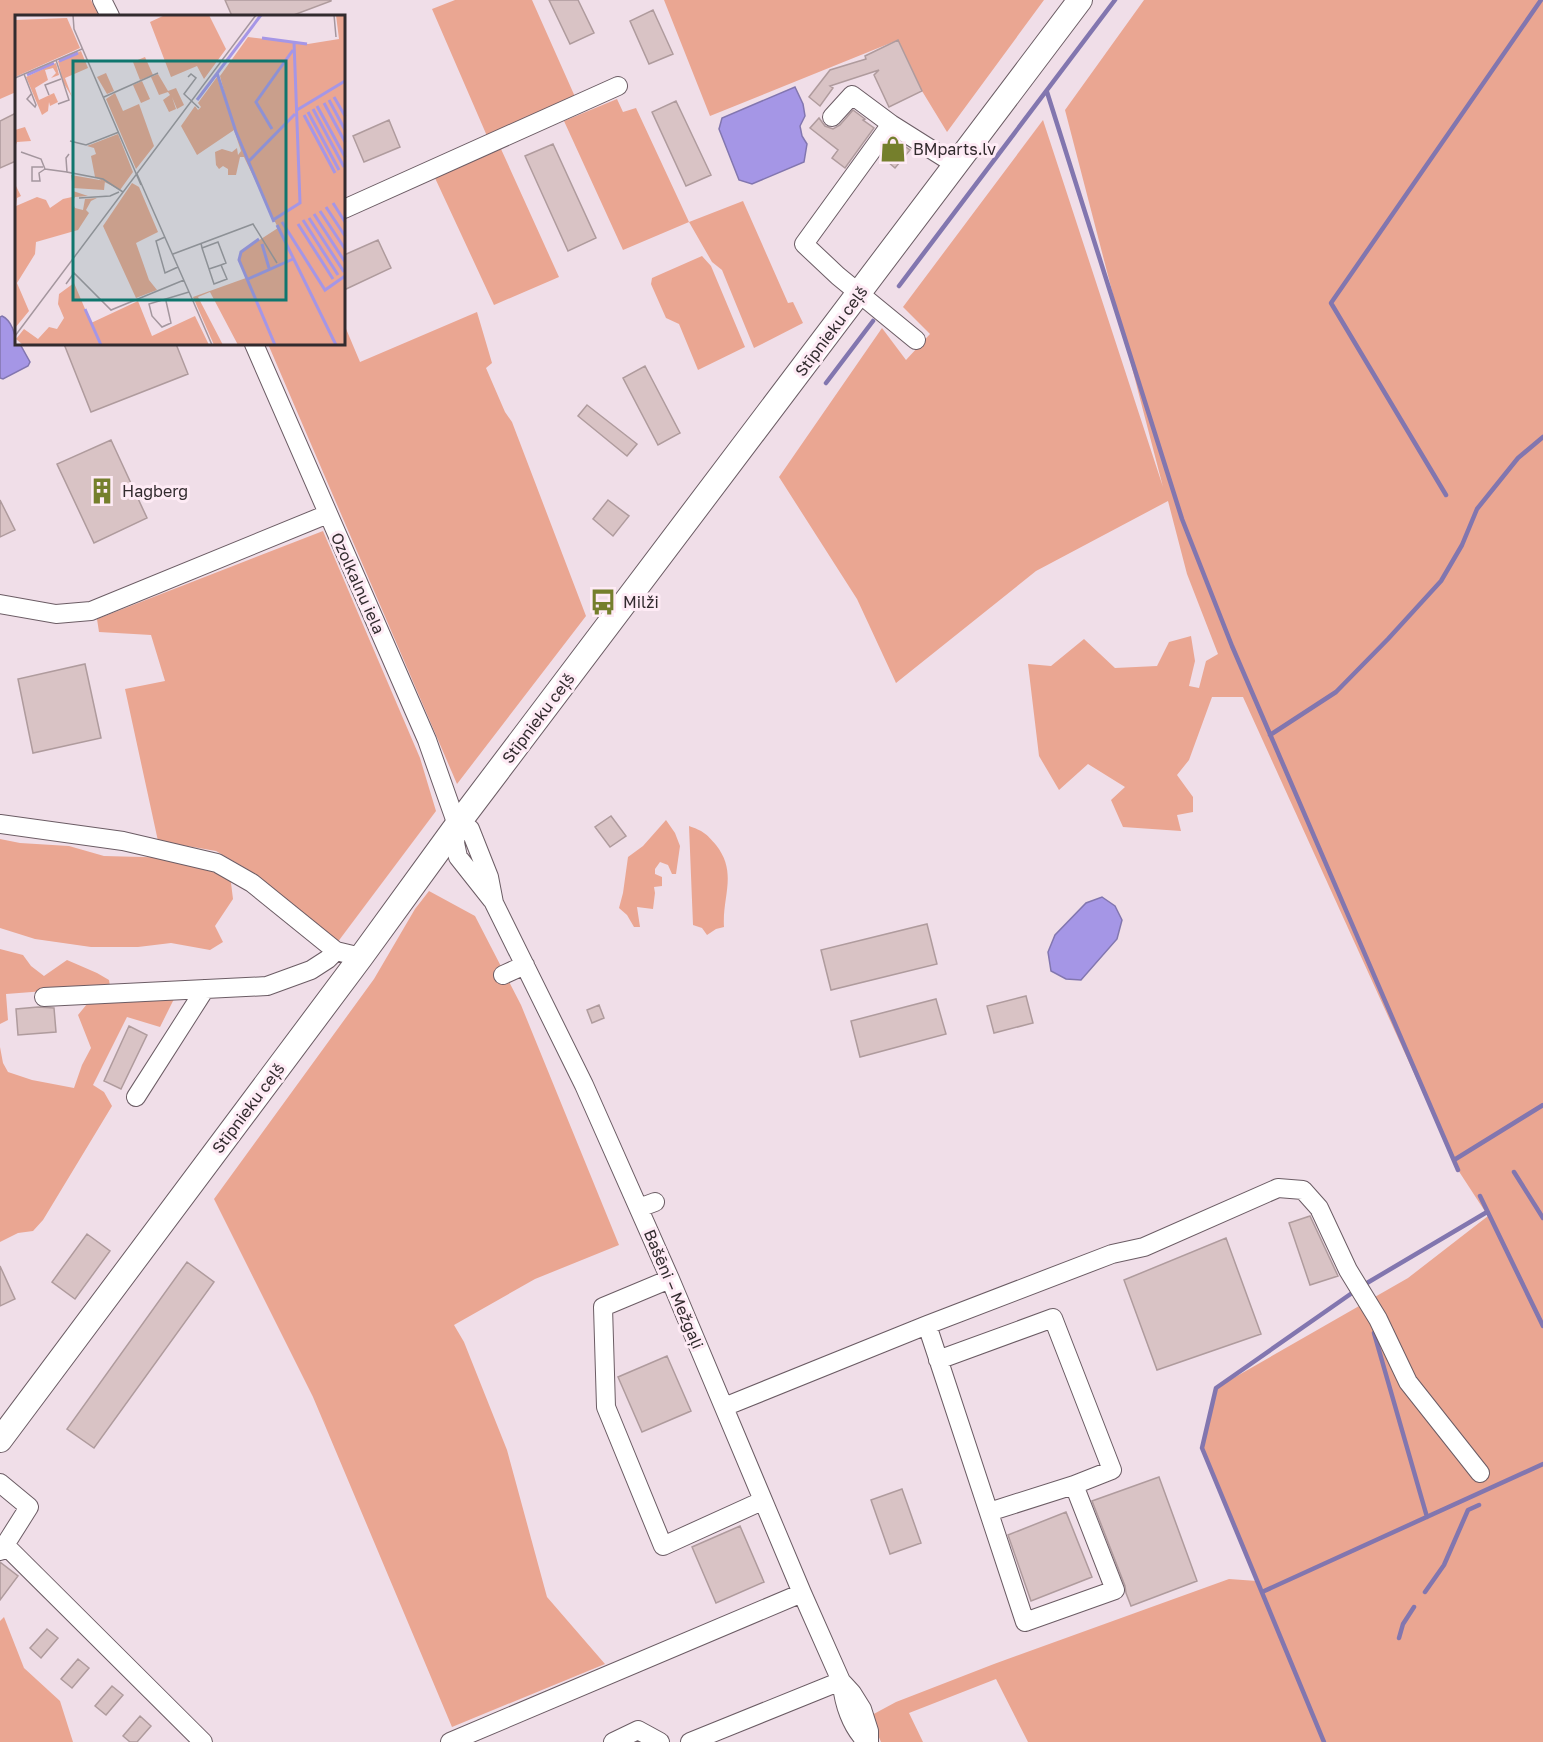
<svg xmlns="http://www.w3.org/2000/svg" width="1543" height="1742" viewBox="0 0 1543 1742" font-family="'Golos Text',sans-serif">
<rect width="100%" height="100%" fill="#f0dee8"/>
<path fill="#eaa692" d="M0,0H91L99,16H16V92L0,99Z
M455,0H532L576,99L487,136L432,9Z
M664,0H1044L947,132L922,91L898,40L710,116Z
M1144,0H1543V1742H1324L1297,1678L1323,1742H1028L996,1679L909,1713L923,1742H881L870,1716L896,1702L994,1664L1229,1579L1257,1581L1202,1448L1216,1388L1408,1278L1488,1216L1458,1170L1243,697H1212L1189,760L1177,775L1193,797V812L1177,815L1181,831L1123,827L1111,800L1125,787L1088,764L1059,790L1039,756L1028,664L1051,666L1084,639L1115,668L1157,666L1169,642L1191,636L1195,661L1189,686L1199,688L1206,661L1218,654L1187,574L1168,501L1036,571L896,683L857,599L779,477L882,328L906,360L930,334L903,307L1043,120L1163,487L1065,110Z
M617,99L623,112L636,108L689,222L743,201L788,303L793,302L803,323L754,348L722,270L712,262L689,222L623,250L564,121Z
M501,149L559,277L494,305L435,178Z
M702,256L711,266L745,347L698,370L679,324L666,318L651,284L652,278Z
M477,312L492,363L486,368L505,412L512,422L586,616L457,784L268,344H344V324L360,362Z
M323,531L420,758L436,811L337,943L247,869L216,851L158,841L125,689L165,681L151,635L99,632L97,619Z
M666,820L675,833L680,846L676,874H672L668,865L660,862L655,869V874L662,877V886L654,887L655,893L653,909L637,907L640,927H634L627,915L619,908L623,893L628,857L643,846Z
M689,826C703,831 706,833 716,845C738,873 722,896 724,927L716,929L707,935L702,928L693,925Z
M0,839L20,843L69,846L104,856L180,858L230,875L233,899L215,926L223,942L210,950L171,943L138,947H91L35,939L0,928Z
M429,891L475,916L521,1005L619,1245L535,1279L454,1325L464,1342L507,1450L547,1597L605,1664L452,1727L313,1397L214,1199L374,979L415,909Z
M0,949L23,955L31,966L44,976L67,960L97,973L109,980L110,986L6,994L8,1020L0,1024Z
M174,999L160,1027L127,1017L93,1085L104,1092L112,1106L43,1220L33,1231L18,1233L0,1242V1047L3,1063L8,1072L32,1080L74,1088L82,1065L91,1048L78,1015L87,1004Z
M4,1617L24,1668L60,1701L73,1742H0V1621Z"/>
<path fill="#a596e6" stroke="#8276af" stroke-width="1.5" d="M795,87L803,104L805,116L800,126L802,136L807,144L804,162L752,184L739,180L719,129L722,118Z
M2,316C11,320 16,334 16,344H20L30,362L28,366L3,379L0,378V317Z
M1102,897L1115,906L1122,920L1117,939L1081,980L1066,979L1051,971L1048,952L1055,935L1086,903Z"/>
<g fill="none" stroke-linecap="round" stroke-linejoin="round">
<path stroke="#8276af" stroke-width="4.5" d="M1047,92L1182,519L1232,646L1458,1170
M899,286L1115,0
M826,383L873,321
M1446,495L1331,303L1541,0
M1270,735L1336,692L1388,639L1441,581L1462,545L1477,509L1518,458L1543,437
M1454,1160L1543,1105
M1514,1172L1543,1218
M1480,1196L1543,1326
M1367,1283L1487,1212
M1374,1333L1427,1517
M1262,1592L1543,1464
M1425,1592L1444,1565L1468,1510L1479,1505
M1399,1638L1403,1624L1414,1607
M1324,1742L1202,1448L1216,1388L1352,1293"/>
</g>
<path fill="#d9c3c5" stroke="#af9b9d" stroke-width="1.5" d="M225,0H331V1L291,16H232Z
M549,0H578L594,33L570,44Z
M653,10L673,54L649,64L630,21Z
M898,40L922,91L889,107L874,75L879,70L830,86L833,88L820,106L809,97L830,70L866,59L865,56Z
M676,101L711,175L686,186L652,112Z
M853,110L865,119L863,120L874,128L845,168L832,158L838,150L810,128L819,118L825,126L833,129L840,125Z
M16,113V161L0,168V121Z
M389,120L400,147L364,162L353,136Z
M894,139L910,150L895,168L881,156Z
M553,144L596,238L568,251L525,156Z
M378,240L391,268L344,290V255Z
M64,344H176L188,374L91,412Z
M645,366L680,433L658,445L623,378Z
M587,405L637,444L627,456L578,416Z
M111,440L147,518L94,543L57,464Z
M0,500L15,530L0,537Z
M608,500L629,516L613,536L593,519Z
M85,664L101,738L33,753L18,679Z
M611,816L626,836L610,847L595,827Z
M927,924L937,964L831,990L821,950Z
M1026,996L1033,1023L994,1033L987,1006Z
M936,999L946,1034L860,1057L851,1021Z
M599,1005L604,1018L592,1023L587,1010Z
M38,1007L54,1008L56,1032L18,1035L16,1009Z
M129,1026L147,1035L121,1089L104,1081Z
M1310,1216L1338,1276L1310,1285L1289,1223Z
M87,1234L110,1251L75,1299L52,1282Z
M1226,1238L1261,1334L1157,1370L1124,1280Z
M187,1262L214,1282L94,1448L67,1429Z
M0,1266L15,1299L0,1306Z
M667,1356L691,1411L642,1432L618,1377Z
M1159,1477L1197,1581L1131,1606L1126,1593L1125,1586L1092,1501Z
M902,1489L921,1543L890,1554L871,1500Z
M1066,1512L1092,1577L1031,1601L1008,1535Z
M740,1526L764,1582L716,1603L692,1547Z
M0,1562L18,1576L0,1600Z
M47,1629L58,1638L41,1658L30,1648Z
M78,1659L89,1668L72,1688L61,1679Z
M112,1686L123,1695L106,1715L95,1706Z
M140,1716L151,1726L137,1742H130L123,1736Z"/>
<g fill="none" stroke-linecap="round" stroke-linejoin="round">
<g stroke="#6b5c64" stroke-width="20">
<path id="minor" d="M102,0L110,16
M832,117L852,95L891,124L804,244L838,276L916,340
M891,124L956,165
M344,209L618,86
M254,344L427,740L457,825L455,843L458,857L492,900
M0,604L56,614L91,611L328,514
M0,824L123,841L217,863L252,883L336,951L361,957
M457,825L470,829L489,877L494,903L584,1085L670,1279L802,1593L841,1681L852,1693L862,1709L869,1731V1742
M503,975L525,965
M44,997L267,986L311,970L328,959L336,951
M136,1097L205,989
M639,1208L655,1202
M670,1279L603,1307L606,1407L663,1546L762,1501
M927,1325C959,1424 992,1523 1025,1622L1115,1590L1074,1485L989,1512
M938,1360L1053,1318L1112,1470L1074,1485
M724,1407L927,1325L1112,1254L1144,1247L1278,1188L1303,1190L1319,1208L1348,1270L1378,1319L1408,1382L1480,1473
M0,1483L29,1507L5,1545
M0,1551L5,1545L203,1742
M842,1685C844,1704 851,1725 864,1739
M450,1742L802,1593
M613,1742L638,1730L660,1742
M690,1742L841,1681"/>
</g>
<g stroke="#6b5c64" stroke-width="26">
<path id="major" d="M0,1440L361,957L457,825L1080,0"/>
</g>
<use href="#minor" stroke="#fff" stroke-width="18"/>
<use href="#major" stroke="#fff" stroke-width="24"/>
</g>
<defs>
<g id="shop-bare" transform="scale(2.07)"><path d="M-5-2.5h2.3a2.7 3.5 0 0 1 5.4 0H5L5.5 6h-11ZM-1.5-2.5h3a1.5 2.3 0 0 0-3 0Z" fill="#757f2c" stroke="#feebf5" stroke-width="2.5" paint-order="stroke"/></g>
<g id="building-bare" transform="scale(2.07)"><path d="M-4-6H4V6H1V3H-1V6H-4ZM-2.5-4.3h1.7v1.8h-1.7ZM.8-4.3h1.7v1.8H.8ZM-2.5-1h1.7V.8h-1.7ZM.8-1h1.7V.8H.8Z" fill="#757f2c" stroke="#feebf5" stroke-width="2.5" paint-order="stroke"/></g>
<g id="bus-bare" transform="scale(2.07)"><path d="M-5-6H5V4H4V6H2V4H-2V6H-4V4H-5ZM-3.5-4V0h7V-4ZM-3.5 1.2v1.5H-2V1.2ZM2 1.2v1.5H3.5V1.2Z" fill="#757f2c" stroke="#feebf5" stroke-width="2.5" paint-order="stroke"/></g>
</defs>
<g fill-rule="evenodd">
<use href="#shop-bare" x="893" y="149"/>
<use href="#building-bare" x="102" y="491"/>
<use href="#bus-bare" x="603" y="602"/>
</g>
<g text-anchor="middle" stroke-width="6" stroke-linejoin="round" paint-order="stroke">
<g font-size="16" fill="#322b2e" stroke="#feebf5" text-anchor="start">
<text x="913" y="155">BMparts.lv</text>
<text x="122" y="497">Hagberg</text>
<text x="623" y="608">Milži</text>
</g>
<g font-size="16" fill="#322b2e" stroke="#feebf5">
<text transform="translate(831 331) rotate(-53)" y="6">Stīpnieku ceļš</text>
<text transform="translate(358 583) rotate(66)" y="6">Ozolkalnu iela</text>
<text transform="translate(538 718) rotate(-53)" y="6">Stīpnieku ceļš</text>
<text transform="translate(248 1108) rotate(-53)" y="6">Stīpnieku ceļš</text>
<text transform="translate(674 1289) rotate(67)" y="6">Bašēni – Mežgaļi</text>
</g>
</g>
<g transform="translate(15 15)">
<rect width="330" height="330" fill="#f0dee8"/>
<path d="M150,0H194L211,34L189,64L182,51L156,62L135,7ZM321,0H330V330H223L195,277L183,282L208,330H199L178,282L231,263L224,245L226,237L263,213L229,142H225L221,160H213V154L208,151L204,154L201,150L200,137L207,134L217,137L222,133L223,140L226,136L219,115L182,140L166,111L180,91L183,95L186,92L183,88L202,62L215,100L205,61L233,22L293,29L324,24ZM52,3L65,33L0,62V5ZM66,36L73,53L50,63L57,82L48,67L43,46ZM130,42L138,60L125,65L118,47ZM41,48L44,60L36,63L41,58L38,53L30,55L33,65L20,73L24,85L39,78L43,87L35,91L34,87L33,96L27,100L11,62ZM91,58L99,76L92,79L82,62ZM143,59L153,76L161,73L169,90L162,94L157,82L161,94L154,97L148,85L155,80L153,77L144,80L136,62ZM127,66L135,84L126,88L118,70ZM100,78L108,96L124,89L139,131L121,154L91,84ZM10,112L16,126L2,127L0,132V115ZM103,119L118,157L105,175L80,162L76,141L81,139L79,133L72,131ZM56,160L90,166L89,175L58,173ZM117,168L124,172L143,217L121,228L134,265L142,275L121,283L88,211ZM0,169L6,181L2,183L1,191L22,182L31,185L35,193L48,184L57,182L58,176L73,181L60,182L57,187L60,193L68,195L70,184L82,183L76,186L71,195L74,198L63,215L21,227L20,239L2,268L14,296L0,313ZM59,268L76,308L123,286L137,321L180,301L194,330H8L1,324L9,314L23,324L34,312L42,314L49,303L43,289L44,279Z" fill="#eaa692"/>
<path fill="none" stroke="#a596e6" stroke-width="3" d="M247,23L292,29M44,46L63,38M202,58L221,117L259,207M12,60L39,48M319,82L330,101M182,85L246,0M314,85L330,115M309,88L330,127M302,91L330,142M298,94L329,152M282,95L330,66M293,97L324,155M289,100L320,158M257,114L241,87L278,35M234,146L280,99M318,188L330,207M311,192L330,221M305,196L330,234M299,199L330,247M294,203L329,257M258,205L285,188L279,27M288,205L323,260M267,207L310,275L330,261M283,209L318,264M262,210L321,330M244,224L226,237L224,245L260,330M247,229L254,253M233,264L278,244M70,294L86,330"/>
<path fill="none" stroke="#a4969e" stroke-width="1.5" d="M58,0L59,14L126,170M319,0L321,22M41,45L54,85L43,89M9,59L21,90L20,92L12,84L17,78M173,62L176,59L181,63L169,79L184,93M0,63L67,34M34,80L30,70L46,64M89,82L143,58M55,126L71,130L104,117M6,137L26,144L30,154L52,157M54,139L51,143L52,157L88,164L108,177M28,152H17V166H25L24,158L30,154M122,159L178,286M64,183L95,181L104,177M150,222L141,226L150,258L163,252M186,228L187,233L199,269L212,264L206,250L194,254M187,233L203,227L211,248L206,250M158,239L238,209L262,248M51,269L59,258L96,295L169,265M151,286L156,308L147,312L137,301L134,289L174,277M178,286L197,330M0,321L241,0"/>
<path fill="#0f766e" fill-opacity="0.15" stroke="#0f766e" stroke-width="3" d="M58,46H271V285H58Z"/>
<rect width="330" height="330" fill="none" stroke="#322b2e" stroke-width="3"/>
</g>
</svg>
